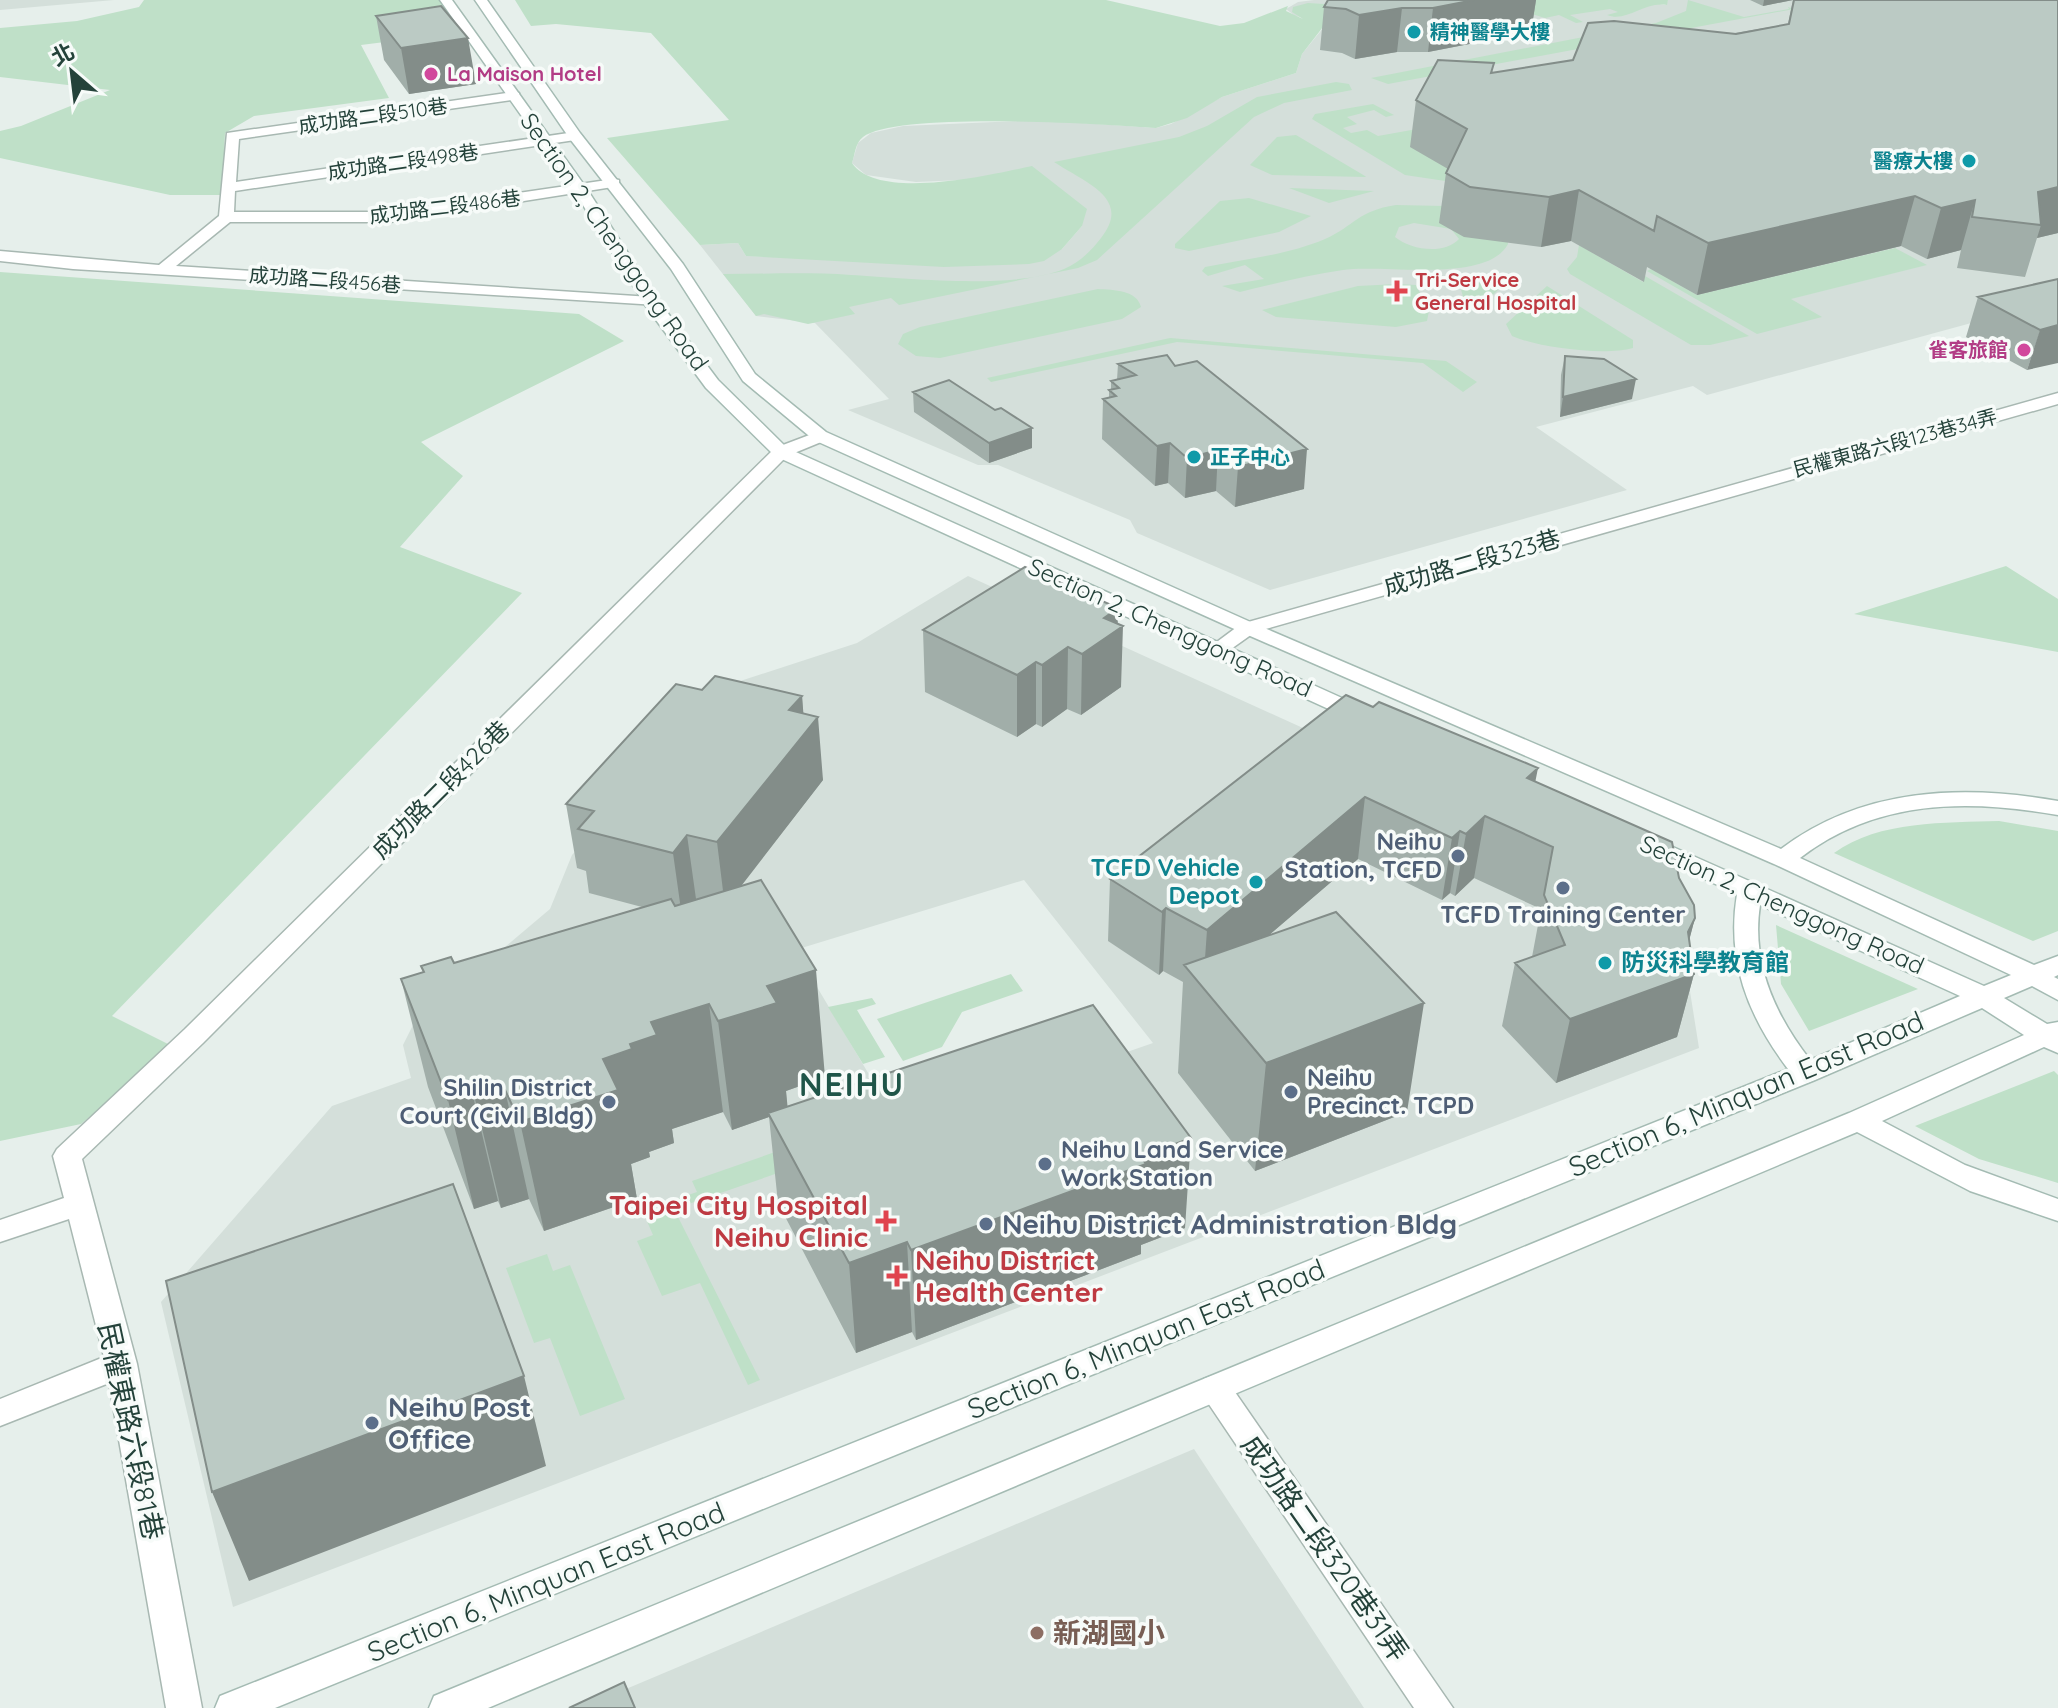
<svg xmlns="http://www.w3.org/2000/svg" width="2058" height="1708" viewBox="0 0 2058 1708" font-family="Quicksand,'Noto Sans TC',sans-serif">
<rect width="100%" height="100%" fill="#e6efeb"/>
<path fill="#d4dfda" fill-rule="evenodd" d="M0,0H114L0,10Z
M1314,0H1635L1666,5L1668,0H2058V322L2030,307L1707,395L1693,386L1536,427L1627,490L1270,590L1137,533L1130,520L998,465H978L848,410L889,399L815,323L756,316L700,245L738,243L746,256L790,257L1062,249L1082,226L963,180L916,182L866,175L852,163L858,143L871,133L903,126L1038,120L1156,128L1171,124L1222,97L1296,73L1302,54L1328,22L1295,16L1286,9L1298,2Z
M968,576L1675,897L1699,1048L233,1607L161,1302L332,1106L411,1078L403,1045L413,1025L550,909L572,855L728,685L857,643ZM1024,880L1153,1043L902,1130L795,950Z
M1194,1449L1364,1708H581Z"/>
<path fill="#bfe0c8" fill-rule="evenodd" d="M144,0H441L456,33L361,45L389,98L254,116L225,133L222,195H170L0,158V131L21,126L110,90L0,77V28L77,21L139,7Z
M515,0H1106L1220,26L1244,23L1298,2L1288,6L1286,11L1303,19L1292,12L1293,7L1308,3L1340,5L1302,54L1296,73L1222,97L1187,118L1156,128C1107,124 896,111 863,137C855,143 855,155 852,163C878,202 994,174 1032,166L1087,209L1082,226L1062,249L1044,261L1029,264L944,267L746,256L738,243L700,245L607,138L729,120L651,33L556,24L531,26Z
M1431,0H1668L1667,5C1643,1 1627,23 1607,15L1618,12L1610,9L1570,15L1583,22L1576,23L1559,15L1545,18L1522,11Z
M1688,0L1744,17L1789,9L1788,7L1794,9L1388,84L1371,78L1656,23L1686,11Z
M1336,82L1349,84L1352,90L1284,103L1254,117L1097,260L1078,268L899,305L891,298L849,307L855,314L808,324L764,314L756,316L723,274C765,274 809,272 851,275C907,278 1013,290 1064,269C1079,263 1091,251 1101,238C1133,198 1084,182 1054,162L1179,137L1207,126L1257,97Z
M1373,104L1394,115L1386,117L1374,110L1347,117L1357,124L1343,128L1351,133L1367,130L1378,136L1417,129L1451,171L1452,182L1405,175L1312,119L1315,114Z
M1296,135L1365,176L1366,177L1272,175L1250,165L1277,137Z
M1289,188L1374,191L1329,203Z
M1249,198L1311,216L1279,232L1189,251L1175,248V244L1220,201Z
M1396,205L1445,206L1508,237V244C1487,284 1382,264 1343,270C1308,275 1274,284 1240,292L1222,286L1264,279L1245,265L1208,276L1202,271L1205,267C1244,259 1288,255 1325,239C1356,225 1357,211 1396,205ZM1414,223L1451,229L1459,239C1444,255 1411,250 1395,237L1399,227Z
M1579,245L1643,282L1645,276L1749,336L1710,345H1691L1570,274L1567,269L1577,257Z
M1895,248L1927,265L1791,299L1822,317L1757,334L1647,271L1651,269L1697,295Z
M0,272L579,314L624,341L421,442L463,476L400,547L522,593L112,1016L174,1047L81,1124L0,1141Z
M1510,278L1480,308L1465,304L1460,286Z
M1397,284L1416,285L1429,311L1427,321L1396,327L1276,317L1262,310L1358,286Z
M1547,286L1633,340V348C1605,356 1539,348 1512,336L1506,324Z
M1098,289C1114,290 1137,290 1141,307L1122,319L940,358L916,356L898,344L903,334L920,327Z
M1170,338L1446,361L1477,382L1463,392L1423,363L1177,342L991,382L987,378Z
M2006,566L2058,599V652L1854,614Z
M1999,821L2058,831V931L2033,941L1834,853C1880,820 1945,823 1999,821Z
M1776,925L1918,989L1809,1031L1781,984Z
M1011,974L1023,991L962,1012L942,1047L903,1061L877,1019Z
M872,998L876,1004L857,1010L885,1057L863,1064L828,1007Z
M2054,1071L2058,1075V1183L1979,1159L1915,1126Z
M978,1104L674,1209L760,1380L748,1385L700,1283L662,1296L637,1241L653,1235L646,1219L673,1209L670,1201L697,1192L692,1181L890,1112Z
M547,1254L553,1271L570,1265L625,1399L580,1416L550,1338L534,1343L506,1268Z"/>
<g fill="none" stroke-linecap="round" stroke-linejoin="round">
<g stroke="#a8b8b2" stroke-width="3">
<path id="street" d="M514,92L519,93V99L239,139L236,182L575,132L582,136L575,140L235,191L234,212H390L614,179L619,180V186L390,222H230L176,266L651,297L657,299V305L73,269L0,261V251L159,265L219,216L227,133Z
M2058,393V404L1255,632L1224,654H1210L1206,650L1241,624Z
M820,431L829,436L826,440L787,456L203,1043L82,1159L137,1364L202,1708H166L109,1383L0,1426V1399L104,1357L69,1219L0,1242V1220L64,1198L53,1156L57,1149L185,1029L775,448Z
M1215,1375L1226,1379L1453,1708H1414L1204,1397L1199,1388L1204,1379Z"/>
</g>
<g stroke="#a4bbb3" stroke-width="3">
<path id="secondary" d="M440,0H452L587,189L658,300L718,380L787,448L1373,712L1376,717L1373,722H1357L775,456L706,388L645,305L573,189Z
M475,0H487L580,133L683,264L755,374L826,432L1255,624L1781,849C1862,788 1961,784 2058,801V815C1967,799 1877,799 1800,858L2034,965L2058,956V975L2054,977L2058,979V1000L2032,986L2004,998L2047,1024L2058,1022V1053L2044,1047L1882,1121L1965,1165L2058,1199V1221L1970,1191L1857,1132L488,1708H429L434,1696L1849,1113L2024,1035L1982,1008L1815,1080L275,1708H215L220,1696L1788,1069C1748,1016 1726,961 1737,894L1639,849L1635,844L1639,839H1655L1984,986L2011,975L1774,864L1241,632L814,440L743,381L671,269L570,139ZM1760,905L1960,996L1810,1060C1775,1015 1751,963 1760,905Z"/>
</g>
<use href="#street" fill="#fff" fill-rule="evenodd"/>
<use href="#secondary" fill="#fff" fill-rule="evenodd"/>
</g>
<path fill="#a1aea9" d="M1536,0L1531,32L1428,52H1397L1355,59L1342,53L1320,50L1324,7Z
M1750,0H1793L1763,6Z
M1793,0L2058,233L2037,238L2025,277L1957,268L1961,250L1927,259L1901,246L1697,295L1647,267L1644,282L1571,241L1541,247L1464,237L1439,223L1446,173L1448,169L1410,147L1416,100L1492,73L1543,66L1788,24Z
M376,16L476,84L409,94L384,60Z
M2058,279L2027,370L1966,337L1978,297Z
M1565,356L1632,399L1560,417L1561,375Z
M1118,364L1175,366L1304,489L1235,507L1216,491L1185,498L1168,483L1155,486L1102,439L1103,399L1109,398V390L1111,389V381L1117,380Z
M913,392L995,410L1032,448L989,463L914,412Z
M1118,608V624L1121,687L1081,715L1067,709L1042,727L1036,724L1017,737L925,692L923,630Z
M702,690L802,696L803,713L823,780L740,886L825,1077L786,1091L787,1107L1185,1228L1141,1245V1254L1031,1296L916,1340L912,1332L856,1353L778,1203L769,1117L732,1130L723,1112L672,1129L674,1143L649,1152L650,1157L631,1164L637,1199L544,1231L529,1199L501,1208L498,1201L474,1209L428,1087L401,979L423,972L421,966L454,963L642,907L589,893L586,871L577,868L566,804Z
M1346,695L1535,781L1679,878L1695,918L1689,940L1694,974L1677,1037L1556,1083L1502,1026L1515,963L1532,957L1541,909L1474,878L1455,896L1450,893L1442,900L1358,859L1268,936L1407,1112L1255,1171L1178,1073L1183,982L1163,971L1159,975L1108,941L1110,879Z"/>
<path fill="#838d89" d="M1474,0H1536L1531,32L1428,52L1433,8Z
M1764,0H1793L1763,6Z
M1402,8L1397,52L1355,59L1359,15Z
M468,38L476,84L409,94L401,48Z
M2058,187V233L2037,238L2041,225L2038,192Z
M1579,190L1571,241L1541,247L1549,197Z
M1915,196L1901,246L1697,295L1708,243Z
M1975,200L1961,250L1927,259L1941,208Z
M2058,325V363L2027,370L2040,330Z
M1636,379L1632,399L1560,417L1563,397Z
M1032,428V448L989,463V443Z
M1170,443L1168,483L1155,486L1157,446Z
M1307,449L1304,489L1235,507L1238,467Z
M1218,450L1216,491L1185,498L1187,458Z
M1118,608L1117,630L1123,626L1121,687L1081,715L1082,654L1104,618Z
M1068,647L1067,709L1042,727V665Z
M1036,662V724L1017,737V675Z
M802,696L805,733L818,717L823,780L725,907L717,842L789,710Z
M1538,768L1526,829L1527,778Z
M1365,797L1358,859L1205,990L1203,987L1207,930Z
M1485,816L1474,878L1455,896L1466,834Z
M1460,831L1450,893L1442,900L1452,838Z
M687,835L696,899L682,917L673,853Z
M1166,908L1163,971L1159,975L1162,912Z
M1695,918L1679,979L1694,974L1677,1037L1556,1083L1570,1019L1688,932Z
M816,970L825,1077L786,1091L788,1111L768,1113L769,1117L732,1130L718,1021L767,986Z
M1424,1003L1407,1112L1255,1171L1266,1063Z
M709,1004L723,1112L672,1129L674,1143L649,1152L650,1157L631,1164L637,1199L544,1231L520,1122L603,1059L630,1044L651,1022Z
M505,1090L529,1199L501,1208L475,1099Z
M472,1092L498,1201L474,1209L448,1100Z
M1191,1138L1185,1228L1141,1245V1254L916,1340L911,1250Z
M907,1242L912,1332L856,1353L849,1263Z
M524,1376L546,1466L249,1581L212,1492Z"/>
<path fill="#bbcac4" stroke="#838d89" stroke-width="2" d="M1328,0H1474L1433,8H1402L1359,15L1346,9L1324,7Z
M1794,0H2058V187L2038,192L2041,225L1972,217L1975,200L1941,208L1915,196L1708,243L1657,216L1654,231L1579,190L1549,197L1470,187L1446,173L1467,129L1416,100L1438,60L1494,63L1491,73L1573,60L1588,23L1614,21L1736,34L1789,24Z
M441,6L468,38L401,48L376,16Z
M2058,279V325L2040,330L1978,297Z
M1167,355L1175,366L1197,361L1307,449L1238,467L1218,450L1187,458L1170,443L1157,446L1103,399L1116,396L1109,390L1119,388L1111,381L1136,375L1118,364Z
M1565,356L1604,359L1636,379L1563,397Z
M949,380L995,410L1001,408L1032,428L989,443L913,392Z
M1025,567L1118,608L1104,618L1123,626L1082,654L1068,647L1042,665L1036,662L1017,675L923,630Z
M715,676L802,696L789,710L818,717L717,842L687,835L673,853L578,829L594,811L566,804L676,684L702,690Z
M1346,695L1373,707L1379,702L1538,768L1527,778L1672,842L1679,878L1694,905L1695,918L1688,932L1694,974L1570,1019L1515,963L1565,945L1544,895L1553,847L1485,816L1466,834L1460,831L1452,838L1365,797L1207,930L1166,908L1162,912L1110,879Z
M761,880L816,970L767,986L777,1003L718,1021L709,1004L651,1022L657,1035L630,1044L632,1049L603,1059L618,1090L520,1122L505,1090L475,1099L472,1092L448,1100L401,979L424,972L421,966L451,957L454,963L671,899L675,906Z
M1336,912L1424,1003L1266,1063L1184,965Z
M1093,1005L1191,1138L1141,1157L1146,1164L1031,1206L911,1250L907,1242L849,1263L768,1113Z
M453,1184L524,1376L212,1492L166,1281Z
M624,1682L635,1708H569Z"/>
<g fill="#0f9aa8" stroke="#f7fbf9" stroke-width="3">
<circle cx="1414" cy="32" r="8"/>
<circle cx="1969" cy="161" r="8"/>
<circle cx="1194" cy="457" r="8"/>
<circle cx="1256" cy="882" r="8"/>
<circle cx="1605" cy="963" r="8"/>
</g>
<g fill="#d1479c" stroke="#f7fbf9" stroke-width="3">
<circle cx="431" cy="74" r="8"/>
<circle cx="2024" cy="350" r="8"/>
</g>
<g fill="#e0444e" stroke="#f7fbf9" stroke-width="3">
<path d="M1393 279h8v8h8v8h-8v8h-8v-8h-8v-8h8z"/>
<path d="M882 1209h8v8h8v8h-8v8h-8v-8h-8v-8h8z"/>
<path d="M893 1264h8v8h8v8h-8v8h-8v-8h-8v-8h8z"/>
</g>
<g fill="#5c6f8a" stroke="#f7fbf9" stroke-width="3">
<circle cx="1458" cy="856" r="8"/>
<circle cx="1563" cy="888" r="8"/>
<circle cx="1291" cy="1092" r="8"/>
<circle cx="609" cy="1102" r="8"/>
<circle cx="1045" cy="1164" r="8"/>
<circle cx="986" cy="1224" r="8"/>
<circle cx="372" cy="1423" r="8"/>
</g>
<circle fill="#8d6e63" stroke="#f7fbf9" stroke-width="3" cx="1037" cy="1633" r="8"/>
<g text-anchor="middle" stroke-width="7" stroke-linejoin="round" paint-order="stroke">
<g font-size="20" font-weight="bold" fill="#0d838f" stroke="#f7fbf9" text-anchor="start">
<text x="1430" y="39">精神醫學大樓</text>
<text x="1953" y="168" text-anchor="end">醫療大樓</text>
<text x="1210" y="464">正子中心</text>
</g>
<g font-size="20" font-weight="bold" fill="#b23c85" stroke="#f7fbf9" text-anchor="start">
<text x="447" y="81">La Maison Hotel</text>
<text x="2008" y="357" text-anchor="end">雀客旅館</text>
</g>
<g font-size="20" fill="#24423a" stroke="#f7fbf9">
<text transform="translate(373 116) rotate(-8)" y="7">成功路二段510巷</text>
<text transform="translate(403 162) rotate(-8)" y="7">成功路二段498巷</text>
<text transform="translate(445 207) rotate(-7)" y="7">成功路二段486巷</text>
<text transform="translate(325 280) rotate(4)" y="7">成功路二段456巷</text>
<text transform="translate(1895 443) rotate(-15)" y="7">民權東路六段123巷34弄</text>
</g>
<g font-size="20" font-weight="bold" fill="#be3a42" stroke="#f7fbf9" text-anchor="start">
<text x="1415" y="287">Tri-Service<tspan x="1415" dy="23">General Hospital</tspan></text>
</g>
<g font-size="24" fill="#24423a" stroke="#f7fbf9">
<text transform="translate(614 242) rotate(55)" y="8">Section 2, Chenggong Road</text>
<text transform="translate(1472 563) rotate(-16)" y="8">成功路二段323巷</text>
<text transform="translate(1170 628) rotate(24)" y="8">Section 2, Chenggong Road</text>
<text transform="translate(441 790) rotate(-45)" y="8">成功路二段426巷</text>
<text transform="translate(1782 905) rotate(24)" y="8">Section 2, Chenggong Road</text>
</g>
<g font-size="24" font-weight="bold" fill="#4e5e75" stroke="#f7fbf9" text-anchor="end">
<text x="1442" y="850">Neihu<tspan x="1442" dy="28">Station, TCFD</tspan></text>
<text x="1563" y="923" text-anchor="middle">TCFD Training Center</text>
<text x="1307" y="1086" text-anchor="start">Neihu<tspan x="1307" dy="28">Precinct. TCPD</tspan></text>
<text x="593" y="1096">Shilin District<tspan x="593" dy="28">Court (Civil Bldg)</tspan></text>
<text x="1061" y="1158" text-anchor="start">Neihu Land Service<tspan x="1061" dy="28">Work Station</tspan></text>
</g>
<g font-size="24" font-weight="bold" fill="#0d838f" stroke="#f7fbf9" text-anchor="end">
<text x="1240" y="876">TCFD Vehicle<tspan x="1240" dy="28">Depot</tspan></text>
<text x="1621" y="971" text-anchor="start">防災科學教育館</text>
</g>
<g font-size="28" fill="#24423a" stroke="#f7fbf9">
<text transform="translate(1746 1094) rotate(-23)" y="10">Section 6, Minquan East Road</text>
<text transform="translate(1146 1339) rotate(-22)" y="10">Section 6, Minquan East Road</text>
<text transform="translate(131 1431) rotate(78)" y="10">民權東路六段81巷</text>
<text transform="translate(1325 1548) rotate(55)" y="10">成功路二段320巷31弄</text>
<text transform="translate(546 1582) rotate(-22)" y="10">Section 6, Minquan East Road</text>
</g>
<g font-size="28" font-weight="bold" fill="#be3a42" stroke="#f7fbf9" text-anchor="end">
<text x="868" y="1215">Taipei City Hospital<tspan x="868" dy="32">Neihu Clinic</tspan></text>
<text x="915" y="1270" text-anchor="start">Neihu District<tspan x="915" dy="32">Health Center</tspan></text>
</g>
<g font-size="28" font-weight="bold" fill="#4e5e75" stroke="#f7fbf9" text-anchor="start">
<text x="1002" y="1234">Neihu District Administration Bldg</text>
<text x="388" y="1417">Neihu Post<tspan x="388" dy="32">Office</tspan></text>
</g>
<g font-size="28" font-weight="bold" fill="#785e54" stroke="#f7fbf9" text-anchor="start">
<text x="1053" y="1643">新湖國小</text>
</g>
<g font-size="32" font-weight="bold" letter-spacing="2" fill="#1f5548" stroke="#f7fbf9">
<text x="852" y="1096">NEIHU</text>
</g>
</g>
<g transform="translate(72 72) rotate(332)" stroke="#f7fbf9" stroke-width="6" paint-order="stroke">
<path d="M0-6L14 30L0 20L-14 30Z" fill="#24423a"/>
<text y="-12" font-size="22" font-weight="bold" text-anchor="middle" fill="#24423a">北</text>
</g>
</svg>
